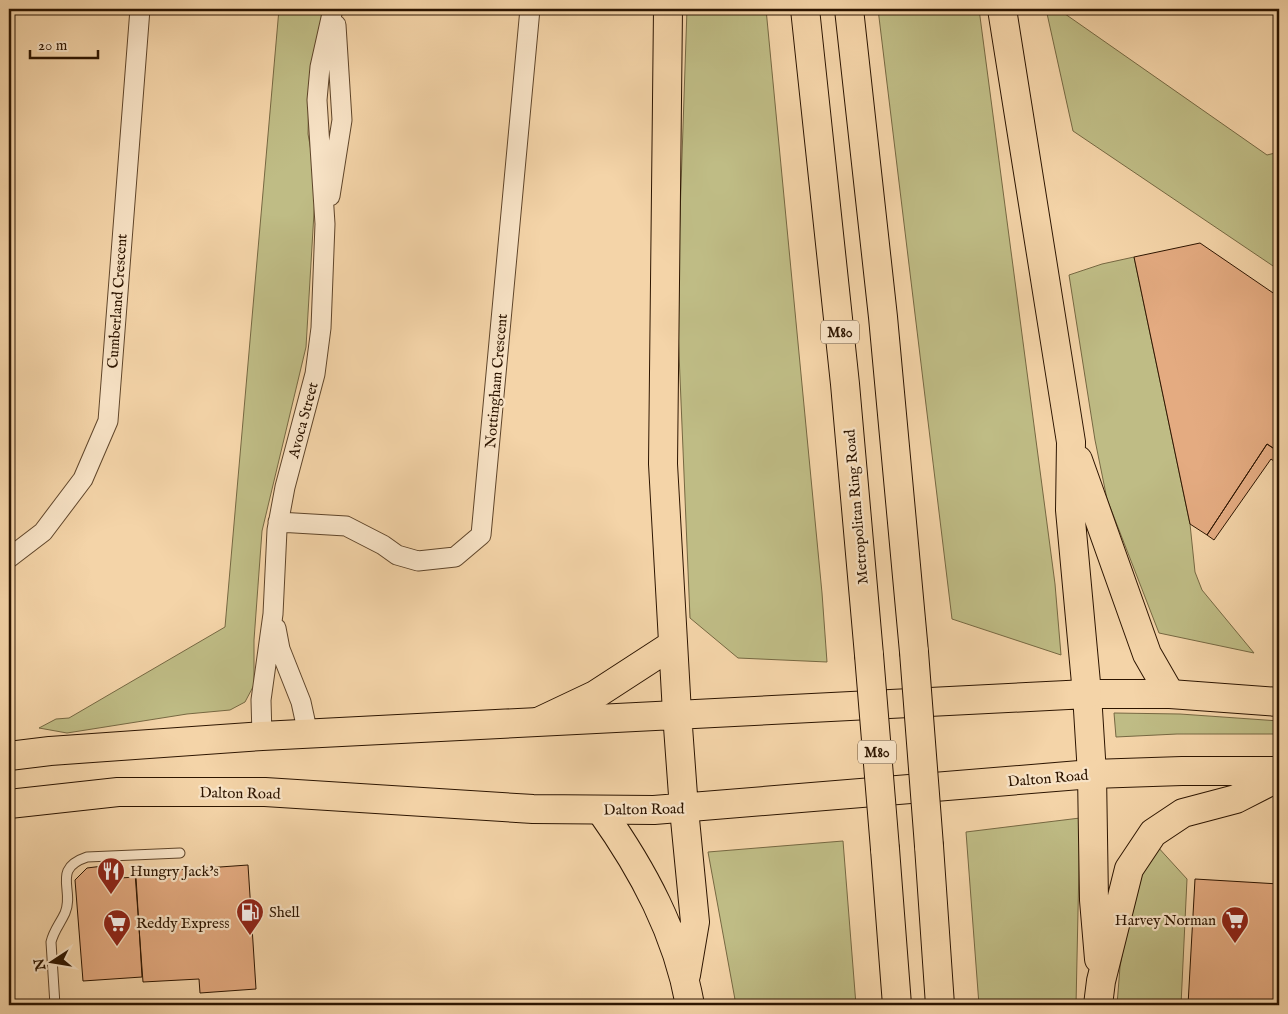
<svg xmlns="http://www.w3.org/2000/svg" width="1288" height="1014" viewBox="0 0 1288 1014" font-family="'IM FELL English',serif">
<rect width="100%" height="100%" fill="#f4d4a8"/>
<filter id="stains"><feTurbulence type="fractalNoise" baseFrequency=".004" numOctaves="4"/><feColorMatrix values="0 0 0 0 .2 0 0 0 0 .09 0 0 0 0 .02 0 0 0 .5 -.17"/></filter>
<radialGradient id="worn" r=".72"><stop offset=".6" stop-color="#630" stop-opacity="0"/><stop offset="1" stop-color="#630" stop-opacity=".3"/></radialGradient>
<path fill="#bfbc85" stroke="#766842" d="M279,9H323L309,87L308,134L316,179L306,347L262,531L254,640V685L245,702L230,710L187,714L67,733L39,728L56,719L69,718L225,627Z
M687,9H766L822,593L827,662L738,658L690,618L677,305Z
M878,9H979L1055,584L1061,655L952,619Z
M1046,9H1058L1267,155L1279,152V270L1073,131Z
M1134,257L1190,524L1195,572L1202,590L1254,653L1159,633L1107,499L1095,440L1069,275L1102,264Z
M1114,713L1180,714L1279,721V734H1177L1116,737Z
M1080,818L1076,1005H979L966,832Z
M843,841L856,1005H736L708,852Z
M1156,845L1187,879L1181,1005H1117L1120,967L1134,884Z"/>
<path fill="#e4ab81" stroke="#2d1500" d="M1200,243L1279,297V452L1267,444L1207,535L1190,524L1134,257Z
M1267,444L1279,452V465L1271,459L1214,540L1207,535Z
M119,864L120,878L136,877L142,977L83,981L75,880L87,868Z
M248,865L256,989L200,993L199,979L143,982L135,873Z
M1195,879L1279,884V1005H1188Z"/>
<g fill="none" stroke-linecap="round" stroke-linejoin="round">
<g stroke="#5f452a" stroke-width="11">
<path id="service" d="M55,1005L51,942C54,930 60,924 65,913C75,890 51,869 87,857L180,853"/>
</g>
<g stroke="#5f452a" stroke-width="21">
<path id="minor" d="M330,196L342,120L336,25
M278,522L346,526L383,545L397,555L418,561L455,557L481,535L530,9
M9,558L43,532L83,479L108,421L140,9
M276,628L280,649L301,702L308,734
M262,736L261,700L273,614L277,530L285,487L315,374L321,328L325,224L317,100L320,67L333,9"/>
</g>
<g stroke="#2d1500" stroke-width="30">
<path id="primary" d="M1087,694L1092,774
M677,713L684,809
M9,756L50,751L262,736L1087,694H1170L1279,702
M9,804L118,792H265L533,809L654,810L1092,774L1182,771H1279"/>
</g>
<g stroke="#2d1500" stroke-width="30">
<path id="motorway" d="M668,9L663,464L677,713
M805,9L845,384L869,655
M849,9L883,317L914,652
M1002,9L1071,442L1070,510L1087,694
M1078,460L1147,654L1170,694
M540,721L595,695L672,645
M1092,774L1094,900L1099,959
M684,809L695,922L686,975
M601,811C643,870 677,933 690,1005
M929,846L940,1005
M885,849L897,1005
M1098,1005L1101,981L1129,869L1153,833L1183,813L1236,799L1279,777"/>
</g>
<use href="#service" stroke="#f8e3c6" stroke-width="9"/>
<use href="#minor" stroke="#f8e3c6" stroke-width="19"/>
<use href="#primary" stroke="#f4d4a8" stroke-width="28"/>
<use href="#motorway" stroke="#f4d4a8" stroke-width="28"/>
<g stroke="#2d1500" stroke-width="30" stroke-linecap="butt">
<path id="motorway-bridge" d="M914,652L929,846
M869,655L885,849"/>
</g>
<use href="#motorway-bridge" stroke="#f4d4a8" stroke-width="28"/>
</g>
<defs>
<g id="restaurant-pin" transform="scale(1.4375)"><path d="M0 17L-7.5 6A9.5 9.5 0 1 1 7.5 6Z" fill="#8f2418" stroke="#f8e3c6"/><path d="M-5-6h1v4h1v-4h1v4h1v-4h1v5L-1.5 .5V6h-2V.5L-5-1ZM5-6V6H3V1.5H1.5Q1.5-4 5-6Z" fill="#fff"/></g>
<g id="fuel-pin" transform="scale(1.4375)"><path d="M0 17L-7.5 6A9.5 9.5 0 1 1 7.5 6Z" fill="#8f2418" stroke="#f8e3c6"/><path d="M-5.5-6h7V0h2V4h1.3V-2.5L3-4.5l.8-.8L6-3V5H2.5V1h-1V6h-7ZM-4.2-4.7v3.2H.2V-4.7Z" fill="#fff"/></g>
<g id="supermarket-pin" transform="scale(1.4375)"><path d="M0 17L-7.5 6A9.5 9.5 0 1 1 7.5 6Z" fill="#8f2418" stroke="#f8e3c6"/><path d="M-6-5.5h2.5l.6 2H6L4.5 2H-2.5L-4.4-4H-6ZM-1.5 3.2a1.3 1.3 0 1 0 .1 0ZM3 3.2a1.3 1.3 0 1 0 .1 0Z" fill="#fff"/></g>
</defs>
<g fill-rule="evenodd">
<use href="#restaurant-pin" x="111" y="871"/>
<use href="#fuel-pin" x="250" y="912"/>
<use href="#supermarket-pin" x="1235" y="920"/>
<use href="#supermarket-pin" x="117" y="923"/>
</g>
<g text-anchor="middle" stroke-width="4.5" stroke-linejoin="round" paint-order="stroke">
<g fill="#f8e3c6" stroke="#6a533b" stroke-width="1">
<rect x="821" y="320.5" width="38" height="23" rx="4"/>
<rect x="858" y="740.5" width="38" height="23" rx="4"/>
</g>
<g font-size="14" font-weight="bold" fill="#2d1500">
<text x="840" y="337">M80</text>
<text x="877" y="757">M80</text>
</g>
<g font-size="15" fill="#2d1500" stroke="#f8e3c6">
<text transform="translate(117 301) rotate(-86)" y="5">Cumberland Crescent</text>
<text transform="translate(496 381) rotate(-85)" y="5">Nottingham Crescent</text>
<text transform="translate(303 420) rotate(-75)" y="5">Avoca Street</text>
<text transform="translate(856 507) rotate(-95)" y="5">Metropolitan Ring Road</text>
<text transform="translate(1048 778) rotate(-5)" y="5">Dalton Road</text>
<text transform="translate(240 793) rotate(1)" y="5">Dalton Road</text>
<text transform="translate(644 809) rotate(-1)" y="5">Dalton Road</text>
</g>
<g font-size="15" fill="#2d1500" stroke="#f8e3c6" text-anchor="start">
<text x="130" y="876">Hungry Jack's</text>
<text x="269" y="917">Shell</text>
<text x="1216" y="925" text-anchor="end">Harvey Norman</text>
<text x="136" y="928">Reddy Express</text>
</g>
</g>
<rect width="1288" height="1014" fill="none" stroke="#f4d4a8" stroke-width="30"/>
<rect x="10" y="10" width="1268" height="994" fill="none" stroke="#2d1500" stroke-width="2.5"/>
<rect x="15" y="15" width="1258" height="984" fill="none" stroke="#2d1500"/>
<g transform="translate(52 962) rotate(258)" stroke="#f8e3c6" stroke-width="4" paint-order="stroke">
<path d="M0-4L9 19L0 12L-9 19Z" fill="#2d1500"/>
<text y="-8" font-size="14" font-weight="bold" text-anchor="middle" fill="#2d1500">N</text>
</g>
<path d="M30 50v8h68v-8" fill="none" stroke="#2d1500" stroke-width="2.5"/>
<text x="38" y="50" font-size="15" fill="#2d1500" stroke="#f8e3c6" stroke-width="4" paint-order="stroke">20 m</text>
<rect width="100%" height="100%" filter="url(#stains)"/>
<rect width="100%" height="100%" fill="url(#worn)"/>
</svg>
